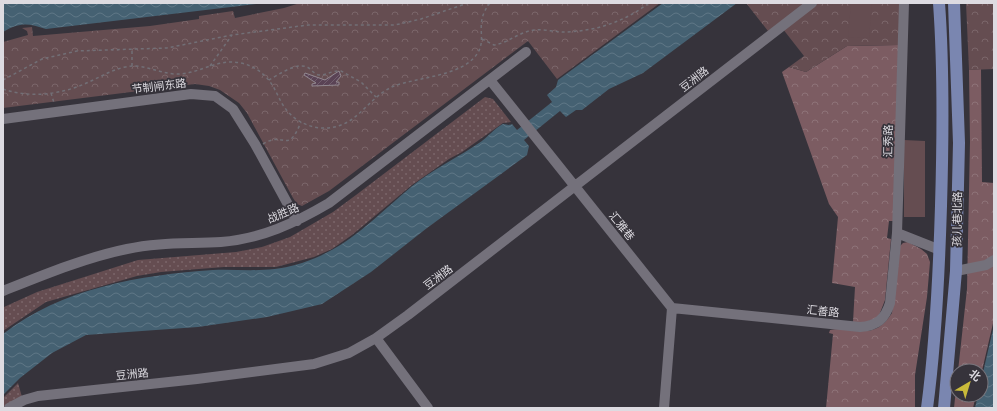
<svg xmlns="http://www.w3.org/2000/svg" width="997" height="411" viewBox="0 0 997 411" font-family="'Asap Condensed','Noto Sans SC',sans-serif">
<defs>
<pattern id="grass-dots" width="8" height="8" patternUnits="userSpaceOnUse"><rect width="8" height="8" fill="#654d51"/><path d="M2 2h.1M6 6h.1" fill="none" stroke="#7b666a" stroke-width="1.8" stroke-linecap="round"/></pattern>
<pattern id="forest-crowns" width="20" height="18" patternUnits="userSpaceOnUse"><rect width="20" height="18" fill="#7c5c62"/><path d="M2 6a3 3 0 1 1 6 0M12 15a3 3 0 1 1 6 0" fill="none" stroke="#8e7378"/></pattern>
<pattern id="park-crowns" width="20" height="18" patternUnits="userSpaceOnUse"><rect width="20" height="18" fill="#654d51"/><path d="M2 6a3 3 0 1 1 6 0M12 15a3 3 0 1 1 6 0" fill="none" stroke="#7b666a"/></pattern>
<pattern id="water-waves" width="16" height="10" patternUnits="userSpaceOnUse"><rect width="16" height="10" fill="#456172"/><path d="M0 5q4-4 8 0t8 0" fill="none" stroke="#5f7786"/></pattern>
<pattern id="building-hatch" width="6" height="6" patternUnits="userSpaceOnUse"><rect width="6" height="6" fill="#5a4355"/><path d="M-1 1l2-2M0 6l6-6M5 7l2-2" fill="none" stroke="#715e6d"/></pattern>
</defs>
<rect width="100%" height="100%" fill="#36333b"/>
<path fill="url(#grass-dots)" d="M485,97L493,99L511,122L503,123L462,152L449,159L412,185L352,235L332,249L314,257L276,267H224L161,272L137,276L46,302L3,331L4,307L37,292L138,260L236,252L262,247L290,237L333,212L356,195Z
M18,383L22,397L3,407V398Z"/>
<path fill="url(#forest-crowns)" d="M899,45L894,221H889L887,238L891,239L885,300L878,318L863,323L853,322L855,287L832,283L838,217L829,204L782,72L789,67L806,72L847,46Z
M981,69L982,182L994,183V319L981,375V371H958L967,289L970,142L969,70Z
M908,242L921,249L927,254L930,262L927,297L915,375V408H826L833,334L829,333L830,330C856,325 873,343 892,313L900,246L903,243Z
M957,379V395H976L973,408H954Z"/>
<path fill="url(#park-crowns)" d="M300,3H660L557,79L528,41L329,191L302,206L297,204L293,198L247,113L239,103L220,90L209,86L195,84L3,108V42L28,35L27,31L22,28L32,27L33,36L150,26L199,19V16L233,11L235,18L284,8Z
M746,3H901L899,45L847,46L806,72L789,67L804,56L779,24L768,31Z
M966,3H994V69L969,70Z"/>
<path fill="#654d51" d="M851,3H872L869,38L848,37Z
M904,140L925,141V217H904Z"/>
<path fill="url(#water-waves)" d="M3,3H265L46,29C28,23 20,22 3,32Z
M663,3H737L643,73L609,89L582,110H576L566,117L560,111L524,140L529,146L527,155L427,228L371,272L322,304L267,317L198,327L86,335L52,353L20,378L3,395V334C62,288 140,275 213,270C240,269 268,273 295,265C344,252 373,219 411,187C433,169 459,157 482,141C486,138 499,125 503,124C507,124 508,126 512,124L517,130L552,102L547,95L556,87L558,80Z
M994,325V408H975L978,395H981V381Z"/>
<path fill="url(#building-hatch)" stroke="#928890" d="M339,71L341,76L336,82H339V85L312,86V84L316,83L304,75L305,73L325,80Z"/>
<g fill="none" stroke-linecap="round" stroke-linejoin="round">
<path stroke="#726f76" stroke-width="1.5" stroke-dasharray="3 3" stroke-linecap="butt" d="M482,39L494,45C508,43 519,32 534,30C544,29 555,32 565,32C596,31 624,22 649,3
M132,66V50
M210,66L232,35
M3,80L42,59L77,51L167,48L232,35L308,25H395L421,19L468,3
M269,80C278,75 296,62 307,67C312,69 314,75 320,75C327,75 333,70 341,71L361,82L376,97
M3,89C32,99 64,94 91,81C102,76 112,70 125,67C143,63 157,73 175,74C195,75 212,62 231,62C251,62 268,74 276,92C279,97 281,103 285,108C297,125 321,133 341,125C361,118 371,96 394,86C419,77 462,76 477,54C488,38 473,24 490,3
M51,93L54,103
M263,144C285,130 287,156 301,122"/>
<path stroke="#74717b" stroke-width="10" d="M904,3L897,233L940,250
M490,80L672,308L664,408
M3,119L191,94L215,96L233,109L255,144L297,221
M956,271L986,265L994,260
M3,291C43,275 84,258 127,249C158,242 190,244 221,242C261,239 295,223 329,203L526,52
M672,308L860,327C877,326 885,319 890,303L897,233
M376,338L428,408
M9,408L24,400L38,396L197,379L314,364L349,353L376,338L408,315L812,3"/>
<path stroke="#7a86b0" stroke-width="12" d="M927,408C936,341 939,273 941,206C943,138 944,71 939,3
M944,408L956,271L959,143L954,3"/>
</g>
<g text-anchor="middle" stroke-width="3.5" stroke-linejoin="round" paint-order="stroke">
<g font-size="11" fill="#dddbe1" stroke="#36333b">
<text transform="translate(694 79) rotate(-38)" y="4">豆洲路</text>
<text transform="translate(159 86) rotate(-7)" y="4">节制闸东路</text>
<text transform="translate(888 141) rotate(-89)" y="4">汇秀路</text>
<text transform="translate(283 213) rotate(-23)" y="4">战胜路</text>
<text transform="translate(957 219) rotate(-89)" y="4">孩儿巷北路</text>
<text transform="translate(622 226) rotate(51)" y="4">汇雅巷</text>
<text transform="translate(438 277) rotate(-37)" y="4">豆洲路</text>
<text transform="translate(823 311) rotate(6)" y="4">汇善路</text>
<text transform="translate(132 374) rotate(-6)" y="4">豆洲路</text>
</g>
</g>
<rect width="997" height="411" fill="none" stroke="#dddbe1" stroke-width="8"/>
<g transform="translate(969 383) rotate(38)"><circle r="19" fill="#36333b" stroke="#79767d"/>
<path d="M0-3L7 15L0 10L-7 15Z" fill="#c9ba3a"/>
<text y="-6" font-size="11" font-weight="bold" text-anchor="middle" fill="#dddbe1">北</text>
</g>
</svg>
